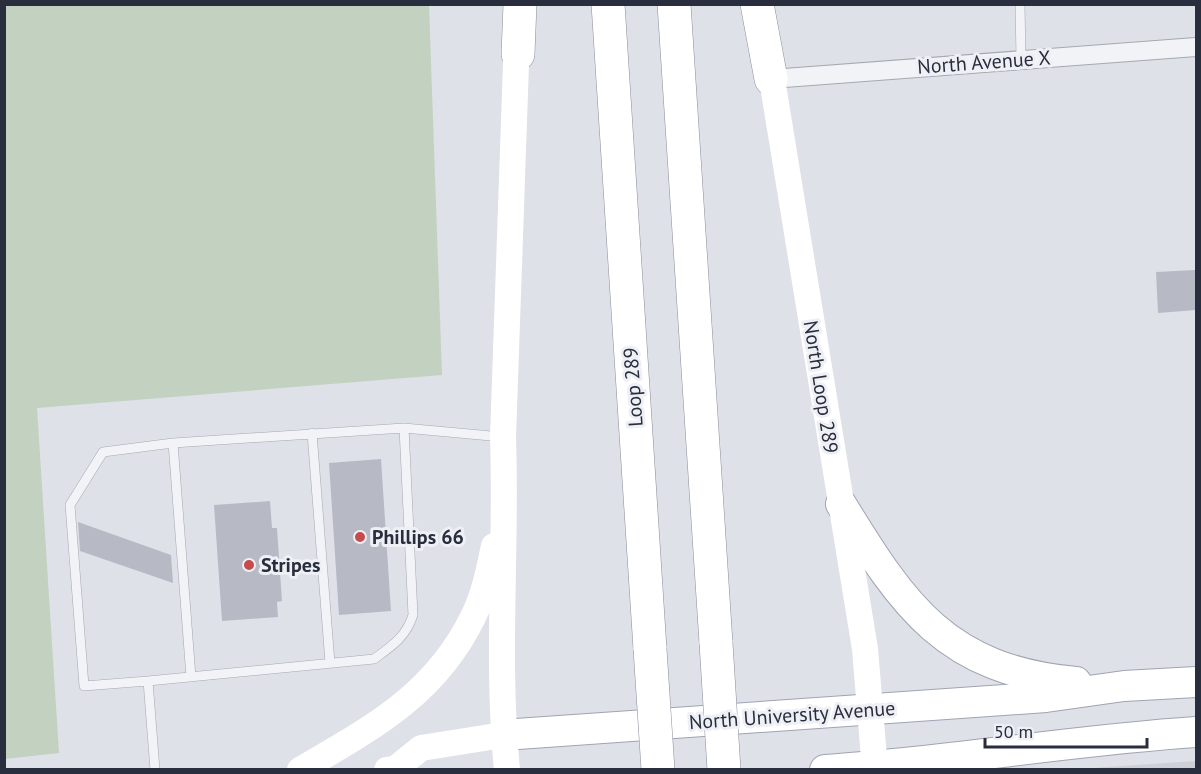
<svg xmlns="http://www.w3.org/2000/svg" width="1201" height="774" viewBox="0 0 1201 774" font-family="'PT Sans',sans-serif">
<rect width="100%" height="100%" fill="#dfe1e8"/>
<path fill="#cdd0d9" d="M1196,761V769H1077Z"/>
<path fill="#c3d1c1" d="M5,4L429,5L442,375L37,408L59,753L5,759Z"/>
<path fill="#b7bac4" d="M1195,270L1196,310L1158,313L1156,272Z
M381,459L391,611L339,615L329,463Z
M270,501L272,528H277L282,601L277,602L278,617L222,621L214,505Z
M78,522L171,555L173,583L80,551Z"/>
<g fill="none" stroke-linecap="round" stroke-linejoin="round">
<g stroke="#a5a8b2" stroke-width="10">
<path id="lane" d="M1020,4L1021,59
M312,433L330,663
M173,443L191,677
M148,681L374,659C392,646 406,637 413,615L404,428
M155,770L148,681L84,686L70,505L103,452L173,443L404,428L502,437"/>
</g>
<g stroke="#a5a8b2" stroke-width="20">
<path id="street" d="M771,79L1196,47"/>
</g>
<g stroke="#9fa4b3" stroke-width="32">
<path id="primary" d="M841,504C904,607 946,670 1076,682
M503,735L1046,697L1124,686L1196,682
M825,770C949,762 1072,740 1196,732"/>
</g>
<g stroke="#878d9d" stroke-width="34">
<path id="highway" d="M608,4L650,649
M674,4L716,643
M757,4L771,79
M518,54L520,4"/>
</g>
<use href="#lane" stroke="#f2f3f6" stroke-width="9"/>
<use href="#street" stroke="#f2f3f6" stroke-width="18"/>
<path stroke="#fff" stroke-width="26" d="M769,61L865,649L875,770
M300,770C372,728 435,695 473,617C484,595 489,570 494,546
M387,770L395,769L421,748L503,735
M507,770C496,659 507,547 503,437L517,35"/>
<use href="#primary" stroke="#fff" stroke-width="30"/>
<use href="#highway" stroke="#fff" stroke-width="33"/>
<g stroke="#878d9d" stroke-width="34" stroke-linecap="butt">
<path id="highway-bridge" d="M716,643L724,770
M650,649L658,770"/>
</g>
<use href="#highway-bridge" stroke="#fff" stroke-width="33"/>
</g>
<g fill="#c64b4c" stroke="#eef0f5" stroke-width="2">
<circle cx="360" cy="537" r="6"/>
<circle cx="249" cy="565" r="6"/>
</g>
<g text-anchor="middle" stroke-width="6" stroke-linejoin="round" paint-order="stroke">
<g font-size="20" fill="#292e3e" stroke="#eef0f5">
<text transform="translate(984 62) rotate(-4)" y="7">North Avenue X</text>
<text transform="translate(633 387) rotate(-94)" y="7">Loop 289</text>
<text transform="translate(821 387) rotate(81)" y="7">North Loop 289</text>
<text transform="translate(792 715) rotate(-4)" y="7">North University Avenue</text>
</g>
<g font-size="20" font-weight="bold" fill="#292e3e" stroke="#eef0f5" text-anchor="start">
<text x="372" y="544">Phillips 66</text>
<text x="261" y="572">Stripes</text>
</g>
</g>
<rect width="1201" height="774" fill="none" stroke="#292e3e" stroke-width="12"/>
<path d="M985 738v9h162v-9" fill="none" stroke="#292e3e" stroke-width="3"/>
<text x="994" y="738" font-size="18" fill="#292e3e" stroke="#eef0f5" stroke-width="4.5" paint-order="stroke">50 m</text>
</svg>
